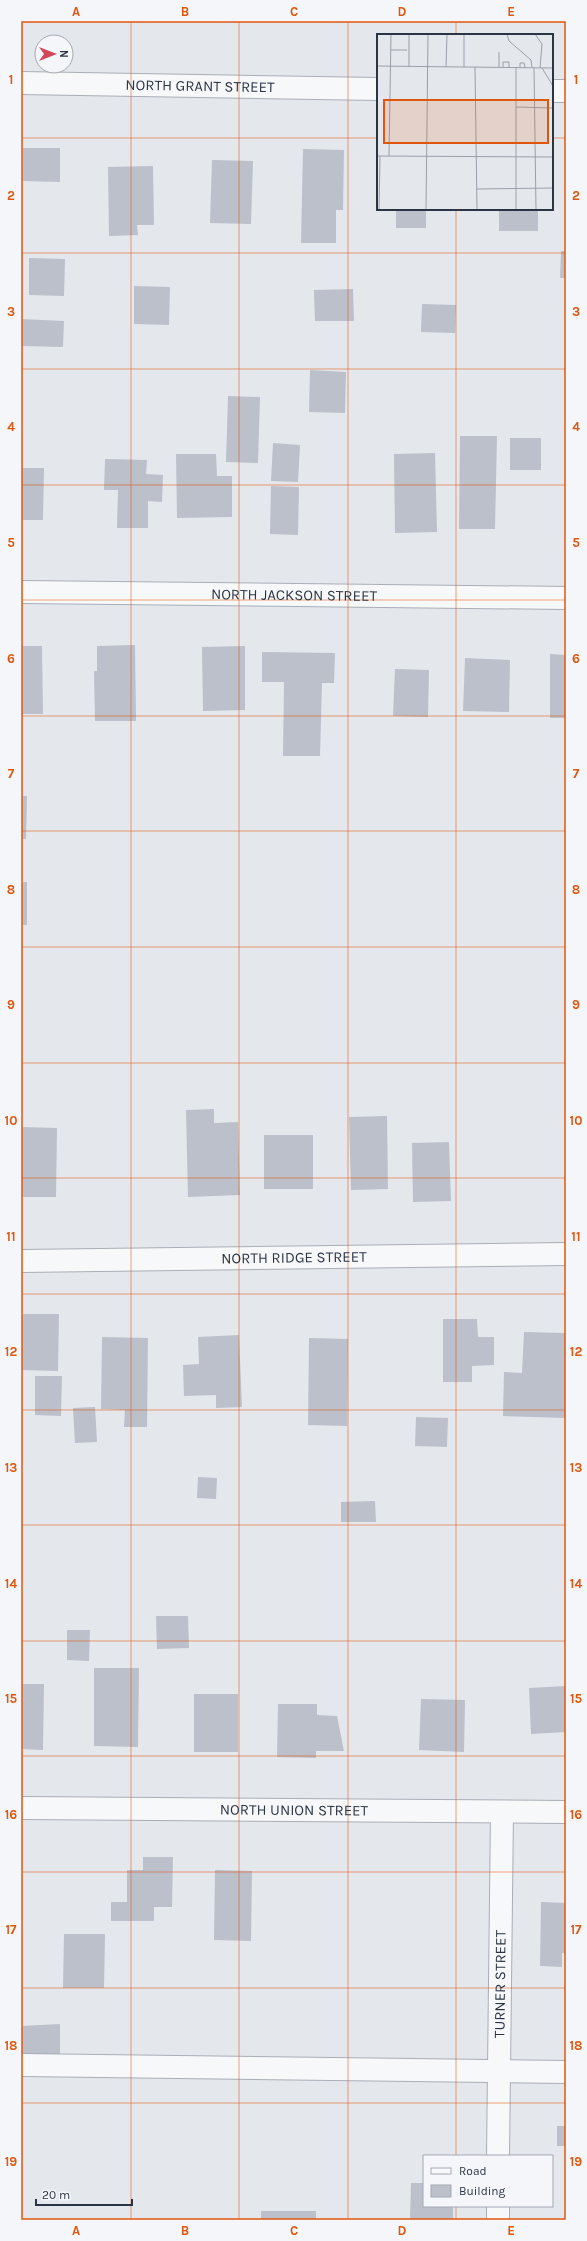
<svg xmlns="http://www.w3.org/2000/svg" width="587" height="2241" viewBox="0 0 587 2241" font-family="Karla,sans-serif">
<rect width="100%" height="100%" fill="#e4e7ec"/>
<path fill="#bbc0ca" d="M23,148H60V182L22,181Z
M303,149L344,150L343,210H336V243H301Z
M212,160L253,161L251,224L210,223Z
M153,166L154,225H137L138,235L109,236L108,167Z
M396,209H426V228H396Z
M499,209H538V231H499Z
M561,251H566V278H560Z
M29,258L65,259L64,296L29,295Z
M134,286L170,287L169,325L134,324Z
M353,289L354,321H315L314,290Z
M422,304L456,305L455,333L421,332Z
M21,319L64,321L63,347L21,346Z
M310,370L346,372L345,413L309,412Z
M228,396L260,397L258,463L226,462Z
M460,436H497L495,529H459Z
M510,438H541V470H510Z
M273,443L300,445L298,482L271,481Z
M435,453L437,532L395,533L394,454Z
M176,454H216L217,476H232V517L177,518Z
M105,459L147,460L146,474L163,475L162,502L148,501V528H117L118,490H104Z
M21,468H44L43,520H21Z
M271,486L299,487L298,535L270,534Z
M135,645L136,721H95L94,671H97V646Z
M21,646H42L43,714H21Z
M245,646V710L203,711L202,647Z
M262,652L335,653L334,683H322L320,756H283L284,682H262Z
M550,654L566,655V718H550Z
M465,658L510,660L509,712L463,711Z
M395,669L429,670L428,717L393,716Z
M21,796H27L26,839H21Z
M21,882H27V925H21Z
M214,1109V1123L238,1122L240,1195L188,1197L186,1110Z
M387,1116L388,1189L351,1190L349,1117Z
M21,1127L57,1128L56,1197H21Z
M264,1135H313V1189H264Z
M449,1142L451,1201L413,1202L412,1143Z
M21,1314H59L58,1371L21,1370Z
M443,1319H477L478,1337H494V1365L472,1366V1382H443Z
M524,1332L566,1333V1418L503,1416L504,1372L522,1373Z
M239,1335L242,1407L216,1408V1395L184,1396L183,1365L199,1364L198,1337Z
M102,1337L148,1338L147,1427H124L125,1410L101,1409Z
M309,1338L348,1339L347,1426L308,1425Z
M35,1376H62L61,1416L35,1415Z
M95,1407L97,1442L75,1443L73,1408Z
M416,1417L448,1418L447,1447L415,1446Z
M198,1477L217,1478L216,1499L197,1498Z
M375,1501L376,1522H341V1502Z
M156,1616H188L189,1648L157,1649Z
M67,1630H90L89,1661L67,1660Z
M94,1668H139L138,1747L94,1746Z
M21,1684H44L43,1750L21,1749Z
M566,1686V1732L531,1734L529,1688Z
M194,1694H238V1752H194Z
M421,1699L465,1700L464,1752L419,1750Z
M278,1704H317V1715L337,1716L344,1751H316V1758L277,1757Z
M143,1857H173L172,1907H154V1921H111V1902H127V1870H143Z
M215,1870L252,1871L251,1941L214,1940Z
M541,1902L566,1903V1953H562V1967L540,1966Z
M64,1934H105L104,1988H63Z
M60,2024V2057H21V2026Z
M557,2126H566V2146H557Z
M411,2183H424V2206H453V2220H410Z
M261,2211H316V2220H261Z"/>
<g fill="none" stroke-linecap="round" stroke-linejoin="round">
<g stroke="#a9aeb7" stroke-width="24">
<g id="minor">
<path id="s1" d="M21,83L378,89"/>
<path d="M552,91H566"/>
<path id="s2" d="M21,592L566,598"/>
<path id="s3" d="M21,1261L566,1254"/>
<path id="s4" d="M21,1808L566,1812"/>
<path d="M21,2065L566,2072"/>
<path id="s5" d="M498,2156L502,1812"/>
<path d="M498,2220V2206"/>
</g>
</g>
<use href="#minor" stroke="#f7f8fa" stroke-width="22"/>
</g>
<path fill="none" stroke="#df570f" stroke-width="1" stroke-opacity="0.55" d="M131,21V2220M239,21V2220M348,21V2220M456,21V35M21,138H378M552,138H566M456,209V2156M21,253H566M21,369H566M21,485H566M21,600H566M21,716H566M21,831H566M21,947H566M21,1063H566M21,1178H566M21,1294H566M21,1410H566M21,1525H566M21,1641H566M21,1756H566M21,1872H566M21,1988H566M21,2103H566M456,2206V2220"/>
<g text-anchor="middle" stroke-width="3.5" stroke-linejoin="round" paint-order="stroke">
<g font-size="15" fill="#2b3445" stroke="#f4f6f9">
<text dy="5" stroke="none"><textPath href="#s1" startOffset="179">NORTH GRANT STREET</textPath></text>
<text dy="5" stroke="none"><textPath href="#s2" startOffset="273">NORTH JACKSON STREET</textPath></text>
<text dy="5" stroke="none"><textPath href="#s3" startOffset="273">NORTH RIDGE STREET</textPath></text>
<text dy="5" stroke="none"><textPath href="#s4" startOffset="273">NORTH UNION STREET</textPath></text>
<text dy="5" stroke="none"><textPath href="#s5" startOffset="172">TURNER STREET</textPath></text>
</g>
</g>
<g transform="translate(377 34)">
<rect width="176" height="176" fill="#e4e7ec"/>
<path fill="none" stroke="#9a9fa9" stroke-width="1" d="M87,0V33M130,0L132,7L154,26L155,33M158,0L165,10L163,34M14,16H30M0,32L176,34M32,33V0M69,33L70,0M98,33L100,176M122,33V18M126,33V28H132V33M143,33V29H147L148,33M157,34L159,176M165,34L176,52M139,73L176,74M0,122L176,123M12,122L14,0M100,155L176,154M2,176L3,122M49,176L51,0M139,176V33"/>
<path fill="#df570f" fill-opacity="0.15" stroke="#df570f" stroke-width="2" d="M7,66H171V109H7Z"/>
<rect width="176" height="176" fill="none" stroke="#2b3445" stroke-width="2"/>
</g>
<rect width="587" height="2241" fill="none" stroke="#f4f6f9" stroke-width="44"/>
<rect x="423" y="2155" width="130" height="52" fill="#f4f6f9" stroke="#a4a8b1"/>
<rect x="431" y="2168" width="20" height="6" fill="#f7f8fa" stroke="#a4a8b1"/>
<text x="459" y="2175" font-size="12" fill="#2b3445">Road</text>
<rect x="431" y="2185" width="20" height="12" fill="#bbc0ca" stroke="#a4a8b1"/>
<text x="459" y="2195" font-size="12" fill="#2b3445">Building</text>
<g transform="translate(54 54) rotate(90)"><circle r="19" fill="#f4f6f9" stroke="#a4a8b1"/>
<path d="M0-3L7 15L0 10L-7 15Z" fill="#d1495b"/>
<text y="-6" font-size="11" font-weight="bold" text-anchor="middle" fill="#2b3445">N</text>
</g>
<path d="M36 2199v6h96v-6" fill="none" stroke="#2b3445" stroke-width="2"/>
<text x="42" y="2199" font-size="12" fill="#2b3445" stroke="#f4f6f9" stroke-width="3" paint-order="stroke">20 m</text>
<rect x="22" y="22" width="543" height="2197" fill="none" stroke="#df570f" stroke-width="1.5"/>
<g font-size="13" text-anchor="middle" font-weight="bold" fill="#df570f">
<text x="76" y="16">A</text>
<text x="185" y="16">B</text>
<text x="294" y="16">C</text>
<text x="402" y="16">D</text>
<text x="511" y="16">E</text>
<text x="11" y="84">1</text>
<text x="576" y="84">1</text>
<text x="11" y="200">2</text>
<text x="576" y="200">2</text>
<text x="11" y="316">3</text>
<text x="576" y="316">3</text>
<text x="11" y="431">4</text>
<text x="576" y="431">4</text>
<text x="11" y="547">5</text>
<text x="576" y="547">5</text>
<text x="11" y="663">6</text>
<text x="576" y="663">6</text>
<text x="11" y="778">7</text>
<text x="576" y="778">7</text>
<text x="11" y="894">8</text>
<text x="576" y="894">8</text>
<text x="11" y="1009">9</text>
<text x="576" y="1009">9</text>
<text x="11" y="1125">10</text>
<text x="576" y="1125">10</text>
<text x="11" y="1241">11</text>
<text x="576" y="1241">11</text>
<text x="11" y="1356">12</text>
<text x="576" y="1356">12</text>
<text x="11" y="1472">13</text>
<text x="576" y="1472">13</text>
<text x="11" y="1588">14</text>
<text x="576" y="1588">14</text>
<text x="11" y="1703">15</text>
<text x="576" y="1703">15</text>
<text x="11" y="1819">16</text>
<text x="576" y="1819">16</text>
<text x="11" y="1934">17</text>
<text x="576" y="1934">17</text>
<text x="11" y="2050">18</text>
<text x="576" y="2050">18</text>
<text x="11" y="2166">19</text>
<text x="576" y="2166">19</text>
<text x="76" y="2235">A</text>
<text x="185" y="2235">B</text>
<text x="294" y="2235">C</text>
<text x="402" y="2235">D</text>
<text x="511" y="2235">E</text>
</g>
</svg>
